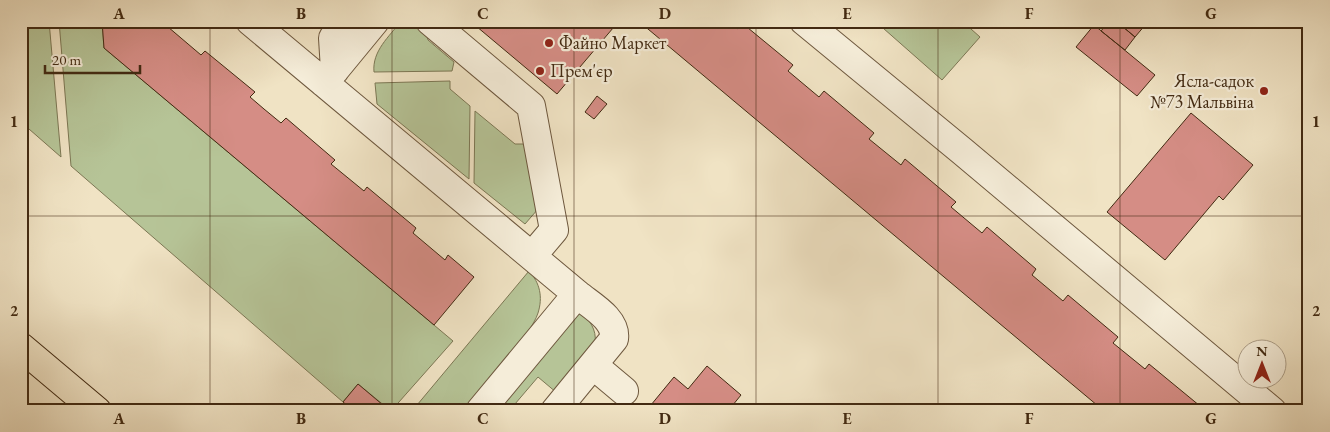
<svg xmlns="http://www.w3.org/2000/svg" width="1330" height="432" viewBox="0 0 1330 432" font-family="'EB Garamond',serif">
<rect width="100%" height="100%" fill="#f0e3c4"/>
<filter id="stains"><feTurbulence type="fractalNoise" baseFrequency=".004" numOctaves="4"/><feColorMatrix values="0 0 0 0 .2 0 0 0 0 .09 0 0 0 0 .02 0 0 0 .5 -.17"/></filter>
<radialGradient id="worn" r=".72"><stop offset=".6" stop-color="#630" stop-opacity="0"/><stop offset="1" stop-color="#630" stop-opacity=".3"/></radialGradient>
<path fill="#b6c497" stroke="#7c7754" d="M21,21H49L61,157L21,122Z
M59,21H102L104,48L453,341L391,411L358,384L343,402L71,166Z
M401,21L415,22L426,32L428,40L454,62L452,71L374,72C372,51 389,37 401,21Z
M875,21H962L980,37L942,80Z
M450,81V89L470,106L469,179L377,104L375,83Z
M475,111L515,144H526L538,209L525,224L474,183Z
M529,271C540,283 543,297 538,313C531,336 479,390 462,411H412Z
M580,310C589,320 597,329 595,343L557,393L538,377L509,411H497Z"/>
<path fill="#d58d85" stroke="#422a12" d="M102,21H161L201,55L205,51L255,92L250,97L264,109L281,123L286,118L335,160L331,164L364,191L367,187L416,228L413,233L445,260L448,255L474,277L434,325L104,48Z
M470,21H619L557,94Z
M645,21H729L738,29L742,23L793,65L788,71L819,97L824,91L874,133L869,139L901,165L905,159L956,202L951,207L982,233L987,227L1036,269L1032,275L1063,301L1068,295L1118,337L1113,343L1145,369L1149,364L1200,406L1196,411H1104L642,24Z
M1109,21H1116L1135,37L1125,50L1101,31Z
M1116,21H1143L1146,24L1135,37Z
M1094,25L1155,75L1137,96L1076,47Z
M597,96L607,104L594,119L585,112Z
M1191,113L1253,165L1223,200L1219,196L1165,260L1107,212Z
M707,366L741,395L728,411H646L674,377L688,389Z
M358,384L390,411H354L343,402Z"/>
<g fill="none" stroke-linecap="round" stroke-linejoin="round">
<g stroke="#6e583e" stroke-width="30">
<path id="minor" d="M250,21L577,294L480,411
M430,21L531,106L554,230L532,256
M804,21L962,151L1272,411
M335,70L333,38L345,21
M324,83L375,21
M593,365L624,391
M555,411L614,339C617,319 590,305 577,294"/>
</g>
<g stroke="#422a12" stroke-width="30">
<path id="major" d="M21,347L97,411"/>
</g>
<use href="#minor" stroke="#f5edd9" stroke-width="28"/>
<use href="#major" stroke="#f0e3c4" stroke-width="28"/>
</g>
<path fill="none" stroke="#422a12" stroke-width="1" stroke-opacity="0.55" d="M210,21V411M392,21V411M574,21V411M756,21V411M938,21V411M1120,21V411M21,216H1309"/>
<g fill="#8f2418" stroke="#f5edd9" stroke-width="2">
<circle cx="549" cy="43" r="5"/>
<circle cx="540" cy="71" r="5"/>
<circle cx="1264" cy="91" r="5"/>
</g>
<g text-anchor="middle" stroke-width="4.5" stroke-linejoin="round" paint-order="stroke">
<g font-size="18" fill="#422a12" stroke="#f5edd9" text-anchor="start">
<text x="559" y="49">Файно Маркет</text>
<text x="550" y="77">Прем'єр</text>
<text x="1254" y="87" text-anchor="end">Ясла-садок<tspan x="1254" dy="21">№73 Мальвіна</tspan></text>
</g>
</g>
<rect width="1330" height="432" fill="none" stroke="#f0e3c4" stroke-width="55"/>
<g transform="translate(1262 364)"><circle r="24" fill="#f5edd9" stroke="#ad9f89"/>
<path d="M0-4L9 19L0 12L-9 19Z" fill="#8f2418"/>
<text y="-8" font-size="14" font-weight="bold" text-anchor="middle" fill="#422a12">N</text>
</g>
<path d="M45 65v8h95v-8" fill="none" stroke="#422a12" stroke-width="2.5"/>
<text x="52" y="65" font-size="15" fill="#422a12" stroke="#f5edd9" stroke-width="4" paint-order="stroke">20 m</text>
<rect x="28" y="28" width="1274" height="376" fill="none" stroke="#422a12" stroke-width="2"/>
<g font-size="16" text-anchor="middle" font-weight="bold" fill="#422a12">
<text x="119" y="19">A</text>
<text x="301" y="19">B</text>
<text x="483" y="19">C</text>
<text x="665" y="19">D</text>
<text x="847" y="19">E</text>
<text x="1029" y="19">F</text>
<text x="1211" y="19">G</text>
<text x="14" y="127">1</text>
<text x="1316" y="127">1</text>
<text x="14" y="316">2</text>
<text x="1316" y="316">2</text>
<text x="119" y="424">A</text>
<text x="301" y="424">B</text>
<text x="483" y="424">C</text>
<text x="665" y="424">D</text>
<text x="847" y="424">E</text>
<text x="1029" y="424">F</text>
<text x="1211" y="424">G</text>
</g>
<rect width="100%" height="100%" filter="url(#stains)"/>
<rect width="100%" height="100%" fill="url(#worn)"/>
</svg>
